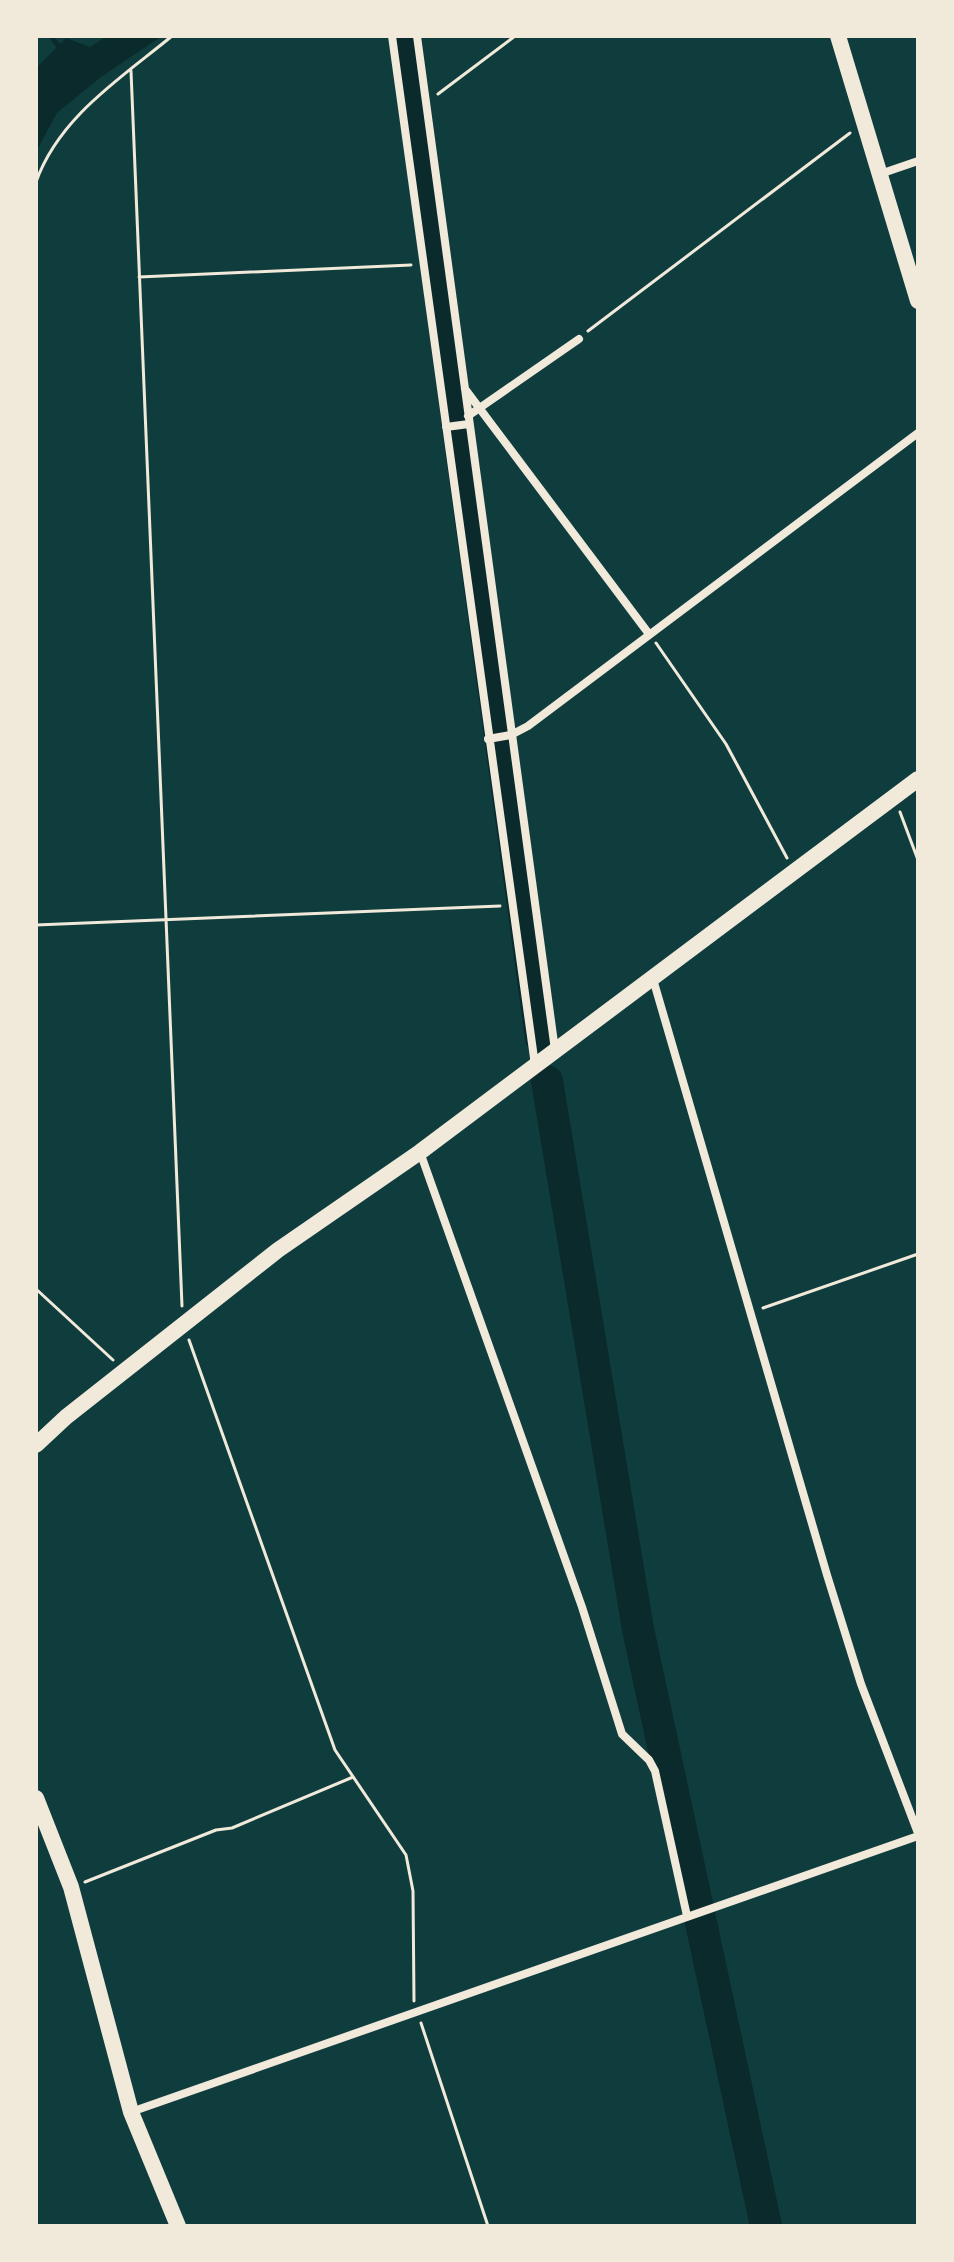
<svg xmlns="http://www.w3.org/2000/svg" width="954" height="2262" viewBox="0 0 954 2262" font-family="Helvetica,sans-serif">
<rect width="100%" height="100%" fill="#0f3d3e"/>
<path fill="#0a2a2b" d="M107,36H162L101,77L57,113L36,152V68L66,38L90,47Z"/>
<g fill="none" stroke-linecap="round" stroke-linejoin="round">
<path stroke="#0a2a2b" stroke-width="5" d="M51,36L62,51"/>
<path stroke="#0a2a2b" stroke-width="32" d="M405,36L541,1038
M547,1081L638,1629L766,2226"/>
<path stroke="#f1e9da" stroke-width="3" d="M131,71L182,1306
M438,94L515,36
M36,182C59,117 121,78 172,36
M139,277L411,265
M588,331L850,133
M656,643L726,744L787,858
M900,812L918,860
M36,925L500,906
M36,1289L113,1360
M763,1308L918,1254
M189,1340L335,1750L406,1855L413,1891L414,2001
M85,1882L216,1830L232,1828L353,1777
M421,2023L488,2226"/>
<path stroke="#f1e9da" stroke-width="8" d="M392,36L535,1065
M417,36L555,1050
M880,174L918,161
M465,389L649,634
M468,416L579,339
M446,427L469,424
M488,739L511,735L528,726L918,433
M653,979L827,1575L861,1684L918,1833
M420,1152L582,1607L622,1734L649,1760L655,1771L687,1916
M131,2112L918,1836"/>
<path stroke="#f1e9da" stroke-width="16" d="M838,36L918,301
M36,1445L66,1417L278,1250L420,1152L918,779
M36,1798L71,1887L131,2112L178,2226"/>
</g>
<rect width="954" height="2262" fill="none" stroke="#f1e9da" stroke-width="76"/>
</svg>
